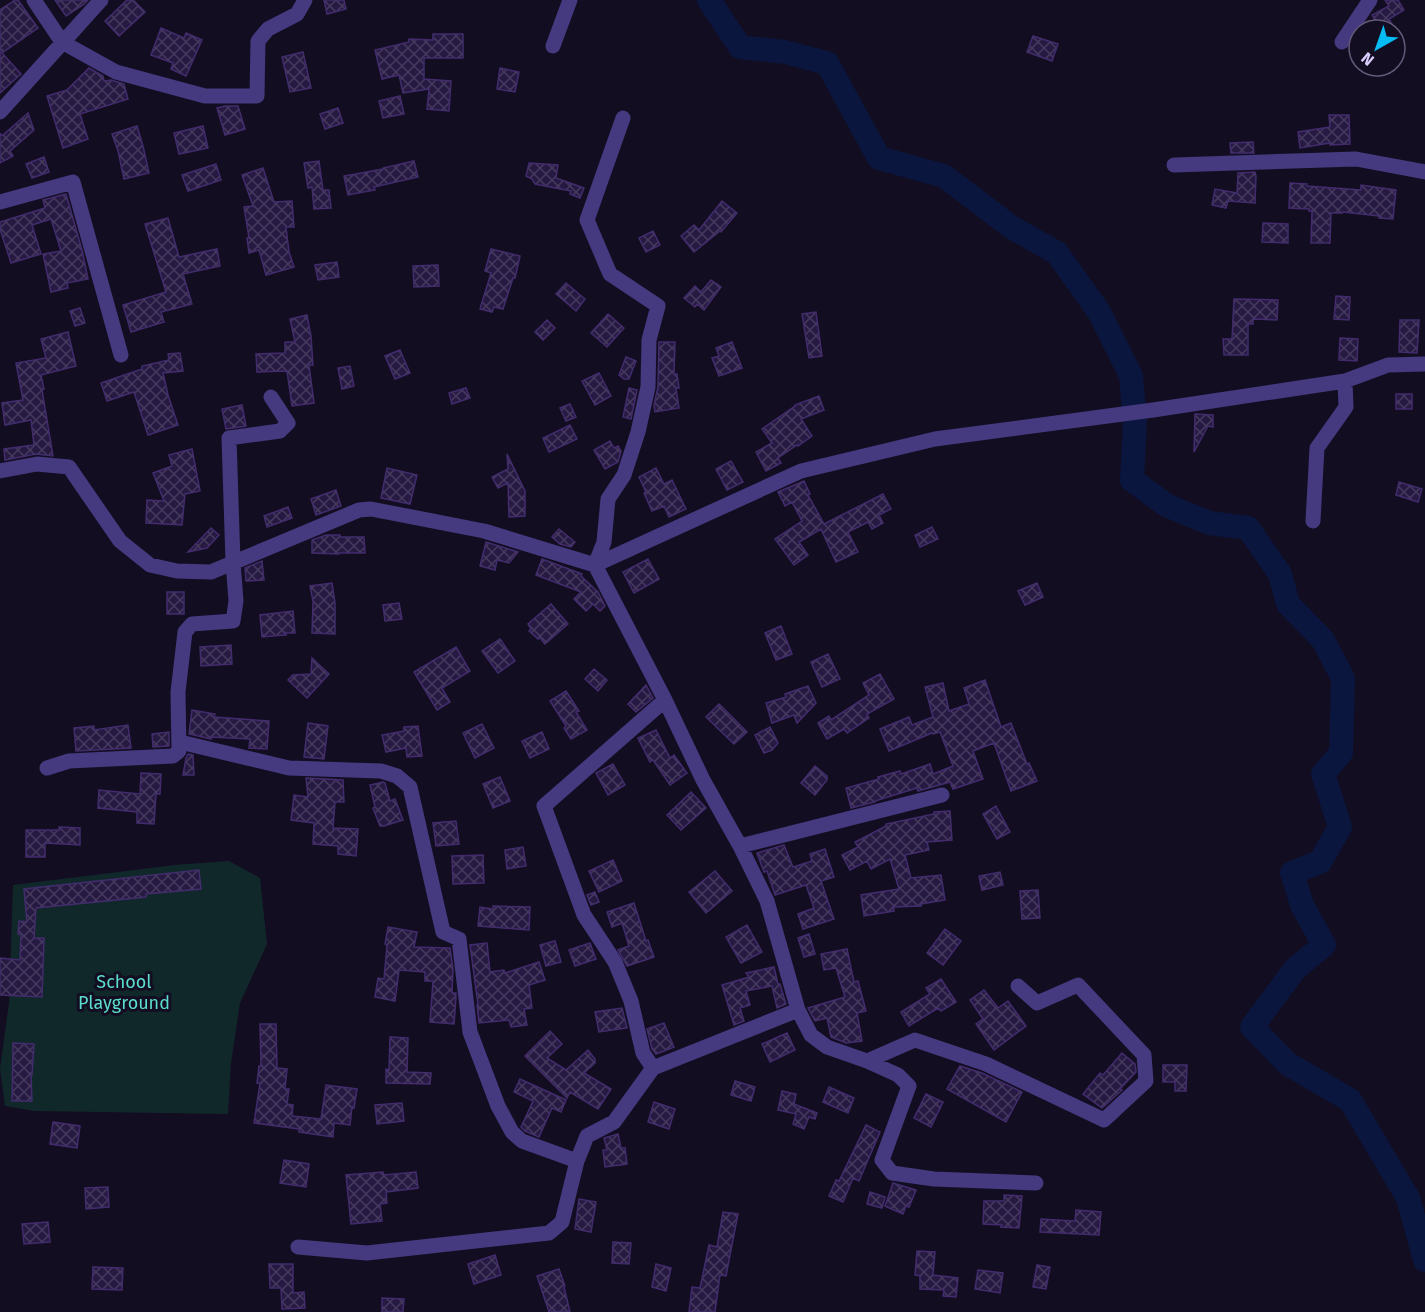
<svg xmlns="http://www.w3.org/2000/svg" width="1425" height="1312" viewBox="0 0 1425 1312" font-family="'Fira Sans',sans-serif">
<defs>
<pattern id="building-cross-hatch" width="8" height="8" patternUnits="userSpaceOnUse" patternTransform="scale(1.5)"><rect width="8" height="8" fill="#271a42"/><path d="M0 0l8 8M0 8l8-8" fill="none" stroke="#463a5e"/></pattern>
</defs>
<rect width="100%" height="100%" fill="#130d21"/>
<path fill="#11282b" d="M229,861L260,878L267,944L240,1003L231,1063L228,1114L35,1111L5,1106L0,1069L9,1003L13,885L175,865Z"/>
<g fill="none" stroke-linecap="round" stroke-linejoin="round">
<path stroke="#0a163d" stroke-width="24" d="M709,0L740,47L785,52L827,63L879,158L944,176L1011,227L1057,253L1099,312L1131,376L1135,422L1132,480L1166,505L1209,523L1248,528L1280,574L1288,604L1323,640L1343,678L1341,753L1323,774L1340,827L1320,862L1292,873L1302,905L1324,945L1295,969L1252,1027L1288,1064L1350,1100L1408,1198L1425,1260"/>
</g>
<path fill="url(#building-cross-hatch)" stroke="#422c6d" stroke-width="1.5" d="M15,0H18L38,28L2,53L21,74L0,93V10Z
M55,0H88L83,5L66,16Z
M127,0H133L145,12L119,36L105,21Z
M324,0H344L346,9L327,14Z
M1385,0H1398L1404,10L1389,19L1392,24L1381,30L1372,15L1389,6Z
M161,28L184,38L186,33L202,40L186,76L171,69L173,63L151,55Z
M433,34H463V58H424V79L451,81L449,111L427,109L429,89L403,93L399,75L382,79L375,50L409,42V39L433,40Z
M1033,36L1058,44L1052,61L1027,52Z
M303,52L311,88L290,92L282,57Z
M89,68L103,76L104,81L111,80L124,84L128,99L80,114L88,139L63,148L47,96L67,90Z
M500,68L519,72L515,92L497,89Z
M400,96L404,114L383,118L379,101Z
M225,106H238L245,129L225,135L217,108Z
M338,108L343,123L325,129L320,114Z
M28,113L34,130L10,151L13,156L0,163V133L1,135H3Z
M1329,115H1349L1350,144L1330,145V143L1300,148L1298,132L1330,127Z
M137,126L143,146L149,173L124,179L118,151L112,134Z
M203,126L208,148L179,154L174,133Z
M1253,142L1254,153H1231L1230,143Z
M44,157L49,172L32,178L26,164Z
M319,161L323,190H329L331,208L314,209L312,187L308,188L304,163Z
M414,161L418,177L374,187L375,190L348,195L344,176L383,169V168Z
M529,163L558,165L556,178L584,188L580,198L570,194L571,191L535,184L532,179L526,176Z
M216,164L221,180L188,191L182,175Z
M263,168L274,202L292,201L294,227H286L289,252L294,267L266,275L259,250L249,253L247,238H249L244,207L253,206L242,175Z
M1255,172L1256,176L1255,203L1228,201L1226,208L1212,205L1215,189L1237,193L1238,173Z
M1290,183L1307,184V186L1361,190V185L1396,190L1393,219L1379,218V216L1343,212L1342,213H1331L1330,243H1311L1312,211H1309V209L1289,208Z
M66,194L82,250L88,279L67,283L68,288L51,292L43,254L61,251L51,219L32,225L41,254L11,263L0,229V222L45,208L43,200Z
M722,201L737,213L721,232L720,231L694,252L681,236L694,225L699,230Z
M168,218L179,257L217,249L220,266L183,274L192,304L161,312L164,322L131,332L123,305L166,292L145,224Z
M1263,223L1288,224V243L1262,242Z
M653,231L660,245L646,252L639,238Z
M491,249L520,256L515,278H513L503,309L494,307L492,312L480,309L491,273L485,271Z
M337,262L339,277L318,280L315,265Z
M438,265L439,286L414,287L413,266Z
M711,280L721,287L704,310L697,304L695,307L684,298L695,286L701,292Z
M566,283L585,299L576,311L556,294Z
M1336,296L1350,297L1349,320L1334,319Z
M1234,299L1278,300L1277,320L1253,319V324H1248V355H1224L1223,339H1232Z
M80,308L85,323L75,326L70,311Z
M816,312L822,356L809,358L802,314Z
M608,314L624,328L607,347L591,333Z
M307,315L311,336L313,365H309L314,403L292,406L287,371L257,372L256,354L285,353V342H295L290,319Z
M547,320L555,328L543,340L535,332Z
M1400,320H1419L1417,353L1399,352Z
M68,332L76,366L41,375L44,389L42,390L53,456L36,454L5,460L4,449L34,445L31,420L5,425L2,403L23,400L16,363L46,358L41,339Z
M1340,338L1358,339L1357,361L1339,360Z
M659,342H675L674,374H677L679,388H676L679,408L655,412L654,405L658,387Z
M732,342L742,368L719,376L712,358L719,356L716,348Z
M400,350L410,373L395,379L385,356Z
M180,353L183,371L163,373L168,395L178,425L148,435L134,392L107,401L101,383L142,369V366L169,360L168,354Z
M626,357L636,361L629,379H624L619,375Z
M350,366L354,386L342,389L338,368Z
M599,373L611,396L595,405L582,381Z
M466,388L470,398L452,404L449,393Z
M629,388L637,390L631,419L623,417Z
M1396,394H1412V409H1396Z
M819,396L824,410L801,419L812,436L798,446L797,445L778,458L781,463L766,471L756,452L772,443L762,429L795,406V405Z
M570,404L576,417L566,421L560,408Z
M242,405L246,426L226,429L222,409Z
M1195,414L1213,415V427L1208,426L1194,452Z
M570,425L577,439L549,452L543,438Z
M610,441L614,448L618,446L621,451L618,462L605,469L594,450Z
M192,449L200,491L185,494L182,525L146,523L147,500L164,501L153,473L172,466L169,455Z
M507,454L525,491V516L509,517L508,483L498,488L492,477L508,469Z
M731,461L743,482L727,490L716,469Z
M387,468L417,475L410,504L381,498Z
M656,468L664,484L672,480L686,509L669,517L664,506L652,511L644,493L646,492L639,477Z
M804,481L810,494L808,495L824,524L883,494L891,509L879,515L883,523L872,529L868,522L848,532L858,552L836,562L821,529L799,542L808,555L794,565L775,539L802,521L792,502L785,506L778,492Z
M1399,482L1422,489L1418,502L1396,495Z
M336,490L341,506L316,515L311,499Z
M288,507L292,518L267,527L264,516Z
M932,527L938,539L920,547L915,535Z
M211,528L219,535L207,548L188,552Z
M559,529L575,542L571,547L560,544L552,537Z
M326,535H340V537H364L365,553H339V554L312,553V540Z
M486,542L518,552L509,563L497,560L495,570L480,566Z
M542,559L582,574L581,576L598,592L605,606L600,611L593,604L586,611L574,599L581,592L536,575Z
M648,559L659,579L634,593L623,572Z
M262,561L264,580L246,581L245,568Z
M332,583L335,603V634L312,633L313,601L310,586Z
M1037,583L1043,597L1025,605L1018,591Z
M167,592H184V614H167Z
M399,603L402,619L385,621L383,605Z
M551,604L568,624L545,644L540,638L538,639L529,631L531,629L528,624Z
M293,611L295,633H284L286,635L262,637L260,615Z
M781,626L792,654L776,660L765,633Z
M500,639L515,661L498,673L482,651Z
M231,645L232,664L201,666L200,647Z
M456,647L470,671L442,688L450,702L437,710L414,672Z
M828,654L840,679L822,687L811,662Z
M312,658L329,674L307,698L288,680L293,675L311,674Z
M594,669L607,680L598,691L585,679Z
M880,674L894,699L867,714L869,718L847,733L844,729L827,739L818,723L829,716L831,720L869,695L863,683Z
M985,680L1001,727L1011,723L1027,764L1029,763L1037,781L1011,791L994,743L973,751L983,779L953,789L950,782L918,791L917,788L875,801V802L851,808L846,788L879,779L878,777L900,771L901,774L930,764L933,774L953,766L940,732L933,734L932,733L889,751L880,729L909,717L912,725L933,717L925,687L943,683L949,711L969,704L964,688Z
M646,685L653,698L636,712L628,704Z
M808,686L816,703L797,723L794,715L772,723L766,703L786,697L785,694Z
M566,691L579,711L576,712L587,730L571,739L564,728L566,726L550,701Z
M719,704L747,732L734,744L706,717Z
M192,710L215,714L214,717L269,721L267,749L249,748L250,739L211,737V739L189,734Z
M308,723L328,726L324,759L304,757Z
M482,724L494,748L475,758L463,733Z
M128,725L131,748L76,751L74,728L94,726V730Z
M418,726L422,756L407,757L406,748L386,752L382,735L404,731V727Z
M770,727L778,743L772,750L764,753L755,735Z
M656,730L670,758L674,755L687,773L670,785L653,760L650,762L638,738Z
M169,732V746L153,747L152,734Z
M542,732L549,749L530,758L522,741Z
M188,754L193,755L194,775H183L186,758Z
M613,764L625,785L608,795L596,773Z
M815,766L827,776V780L815,795L801,783Z
M141,773L161,774L160,794H156L154,824L137,823V812L98,808L99,790L140,794Z
M500,777L510,801L493,808L483,784Z
M306,778L343,780L344,802H335L333,828L358,829L356,856L338,854V846L313,844L314,823L291,820L294,795L308,797Z
M383,782L385,783L390,801L395,799L403,820L384,826H380L373,808L375,807L370,785Z
M691,792L706,808L681,830L667,815Z
M996,806L1010,832L997,839L983,814Z
M950,811L952,840L927,842L929,850L905,855L911,878L941,875L945,900L921,904V906L894,907V911L864,916L861,895L899,889L890,859L871,869L867,861L850,870L842,855L858,847L855,842L886,826V824L934,814V812Z
M456,821L459,844L436,846L433,823Z
M59,827L80,828V845L45,843V857H26V830H59Z
M784,845L793,867L812,861L810,854L825,849L834,877L821,881L834,919L803,929L798,914L814,908L806,885L775,895L767,871L764,872L757,853Z
M523,847L526,866L507,869L505,850Z
M483,855L484,883L453,884L452,856Z
M613,860L622,881L599,892L589,871Z
M199,870L201,889L146,894V897L36,908L34,938H44L42,997L0,995V958L20,960L21,934H18L19,921L27,922L24,889Z
M715,871L732,891L706,913L689,892Z
M1000,872L1003,885L982,890L979,876Z
M1038,890L1040,918L1022,919L1020,891Z
M595,892L599,902L591,905L587,895Z
M634,903L646,941L648,940L654,957L627,966L618,950L629,946L622,923L612,927L607,912Z
M493,906L530,907L529,930L478,926L480,907L493,909Z
M747,925L762,952L741,963L726,937Z
M388,927L417,932L414,947L450,948L453,969L452,993H456V997L454,1024L430,1022L433,981H425V972L399,970L395,1001L375,997L378,978L384,979L387,945L385,944Z
M945,929L961,941L943,965L927,953Z
M809,934L815,954L804,957L798,938Z
M555,941L561,962L546,966L540,945Z
M487,943L490,972L504,970L505,973L539,962L545,980L529,985L532,1008L524,1009L527,1025L511,1027L509,1020L479,1023L477,1005H478L470,945Z
M590,943L596,959L575,966L569,950Z
M847,949L854,982L858,981L866,1011L857,1013L862,1041L846,1043L831,1037L827,1018L815,1021L808,1008L845,997L836,968L824,970L821,954Z
M774,967L778,984H780L786,1004L777,1008L772,986L746,991L750,1005L740,1008L744,1021L734,1025L722,985L749,977L746,973Z
M941,979L956,1002L941,1011L938,1008L909,1026L901,1012L930,994L926,988Z
M984,990L998,1008L1008,1001L1026,1026L994,1050L976,1024L983,1019L970,1000Z
M622,1008L627,1028L599,1032L595,1012Z
M664,1023L674,1047L656,1054L652,1049L647,1029Z
M260,1024H276L277,1068L287,1069L285,1089H289L287,1104L293,1105L292,1116L321,1119L326,1085L357,1089L354,1108L352,1107L350,1125L334,1123L333,1137L299,1132V1129L254,1123L260,1083H257L259,1066H261Z
M550,1031L562,1044L547,1058L566,1070L588,1050L595,1059V1063L584,1073L611,1089L598,1109L570,1092L567,1098L525,1056Z
M787,1033L795,1050L770,1062L762,1044Z
M390,1037L408,1038L407,1072L431,1073L430,1084L386,1083V1069L389,1070Z
M13,1043L34,1044L32,1075H31L32,1101H12Z
M1122,1053L1135,1064L1136,1072L1120,1089L1122,1090L1102,1108L1083,1094L1100,1073L1103,1075Z
M1163,1065H1187L1186,1091H1175V1082H1163Z
M960,1066L982,1073L1022,1092L1006,1122L947,1089Z
M520,1079L566,1100L561,1112L552,1108L539,1137L525,1131L521,1127L533,1101L514,1092Z
M735,1081L755,1087L751,1101L731,1095Z
M829,1087L854,1098L848,1113L823,1102Z
M782,1091L796,1094L794,1104L817,1113L815,1119L809,1117L804,1129L793,1124L796,1114L778,1110Z
M926,1094L943,1102L931,1127L914,1118Z
M654,1102L675,1109L669,1129L648,1122Z
M402,1103L404,1121L377,1124L375,1105Z
M53,1122L80,1126L77,1148L50,1144Z
M866,1125L880,1132L859,1181L853,1178L843,1202L829,1196L836,1180L839,1181Z
M618,1134L621,1148H625L627,1164L605,1167L603,1150H607L604,1138Z
M284,1160L309,1164L306,1187L280,1183Z
M383,1172L384,1175L416,1172L418,1188L386,1192L387,1203L380,1204L382,1221L351,1224L346,1175Z
M893,1183L916,1190L909,1207L906,1206L903,1214L885,1206Z
M108,1187L109,1207L86,1209L85,1188Z
M870,1192L885,1197L882,1208L867,1204Z
M1004,1195L1022,1196L1019,1228L1001,1227L1002,1225L983,1224L984,1201H1004Z
M579,1199L596,1202L591,1232L575,1229Z
M1076,1210L1101,1212L1099,1235L1040,1232L1041,1219L1075,1221Z
M723,1212L738,1214L726,1276L720,1275L715,1312H689L692,1287L700,1288L709,1245L717,1247Z
M48,1222L50,1242L24,1244L22,1224Z
M613,1242L631,1243L629,1264L612,1263Z
M917,1251L935,1252L933,1275L958,1278L956,1297L943,1296L944,1290L920,1289V1276L915,1275Z
M495,1255L501,1275L474,1284L468,1264Z
M269,1264H293V1293L304,1292L305,1308L282,1309L281,1288H270Z
M656,1264L671,1268L666,1291L652,1287Z
M1037,1265L1050,1267L1046,1289L1033,1287Z
M93,1267L123,1268L122,1290L92,1289Z
M559,1269L565,1286L564,1287L570,1312H549L537,1276Z
M978,1270L1003,1273L1000,1293L975,1289Z
M382,1298L404,1299L403,1312H382Z"/>
<g fill="none" stroke-linecap="round" stroke-linejoin="round">
<path stroke="#45397f" stroke-width="15" d="M34,0L62,42L116,72L205,96H257L258,41L268,29L297,14L305,0
M1342,42L1370,0
M553,46L570,0
M0,112L101,0
M623,118L587,220L610,274L658,306L649,340L648,387L638,432L624,475L608,499L604,542L595,565L665,700L703,780L740,846L767,901L798,1010L811,1035L827,1047L867,1061L898,1075L909,1086L882,1160L892,1173L934,1179L1036,1183
M1174,165L1356,159L1425,172
M0,202L73,182L121,355
M0,471L37,464L69,467L120,541L150,565L177,571L211,572L359,510L371,509L484,531L595,565L801,471L935,439L1153,410L1345,381L1388,365L1425,364
M1313,521L1317,448L1346,407L1345,381
M180,742L289,768L381,771L397,776L410,787L443,932L459,939L470,1032L498,1106L512,1132L522,1141L577,1161
M47,768L69,761L173,756L179,751L178,692L185,632L192,624L233,621L236,601L233,562L229,438L280,431L288,423L271,397
M740,846L942,795
M867,1061L915,1040L986,1064L1104,1120L1146,1081L1144,1055L1078,985L1037,1003L1018,986
M653,1068L643,1053L631,1001L615,962L584,915L544,806L665,700
M298,1247L367,1253L549,1233L562,1222L577,1161L587,1136L614,1122L653,1068L798,1010"/>
</g>
<g text-anchor="middle" stroke-width="6" stroke-linejoin="round" paint-order="stroke">
<g font-size="18" fill="#5bddce" stroke="#130d21">
<text x="124" y="988">School<tspan x="124" dy="21">Playground</tspan></text>
</g>
</g>
<g transform="translate(1377 48) rotate(220)"><circle r="28" fill="#130d21" stroke="#635a79" stroke-width="1.5"/>
<path d="M0-4.5L10 22L0 15L-10 22Z" fill="#04bcf5"/>
<text y="-9" font-size="16" font-weight="bold" text-anchor="middle" fill="#dacefe">N</text>
</g>
</svg>
